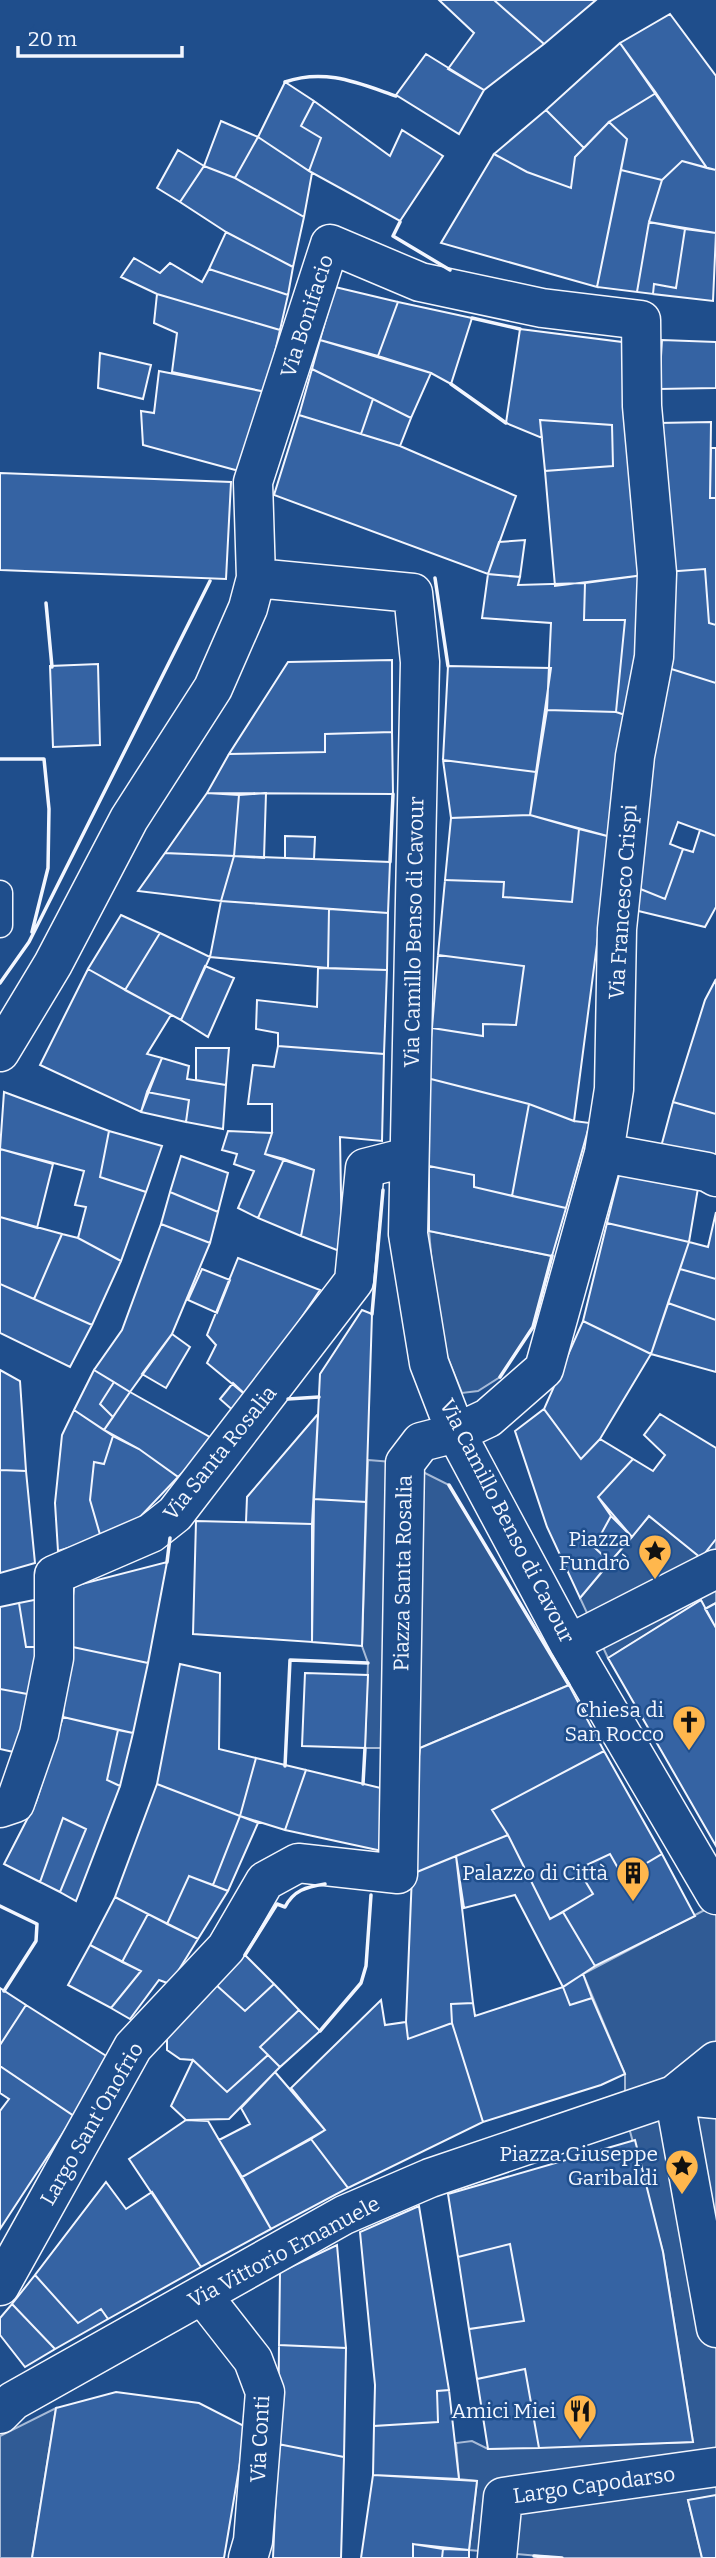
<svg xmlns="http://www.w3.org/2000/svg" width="716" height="2558" viewBox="0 0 716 2558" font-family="Bitter,serif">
<rect width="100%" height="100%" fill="#1f4e8c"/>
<path fill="#305b95" stroke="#a8bbd7" stroke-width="2" d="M429,1231L552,1256L533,1327L500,1377L478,1391L462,1393L446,1353L435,1297Z
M368,1460L405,1463L449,1485L569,1685L420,1748H365L368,1663L362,1646Z
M649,1516L701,1557L716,1539V1603L705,1609L701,1601L608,1658L580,1598Z
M716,1904V2496L688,2500L702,2558H562L469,2550L477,2481L459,2479L456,2443L472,2441L488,2449L693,2442L663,2252L625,2113V2074L583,1974Z
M56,2408L32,2558H0V2436Z"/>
<path fill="#3563a3" stroke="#f2f6ff" stroke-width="2" d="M439,0H494L544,44L484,90L448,69L474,33Z
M494,0H596L544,44Z
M670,14L716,76V170L707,168L620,43Z
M620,43L656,93L609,122L584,148L546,110Z
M426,54L484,90L459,134L396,95Z
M285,82L314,101L301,126L321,138L309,171L258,137Z
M656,93L707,168L682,161L662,180L621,170L627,139L609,122Z
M314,101L390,156L402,130L443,156L400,221L309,171L321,138L301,126Z
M546,110L584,148L575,157L571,188L527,172L494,154Z
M221,121L258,137L235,178L204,166Z
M609,122L627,139L597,287L441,243L494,154L527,172L571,188L575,157Z
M258,137L312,173L304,217L235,178Z
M178,150L204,166L180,202L157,188Z
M682,161L716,170V233L649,222L662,180Z
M204,166L235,178L304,217L293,267L226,232L180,202Z
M621,170L662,180L649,222L637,292L597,287Z
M649,222L685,229L676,288L654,284L653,294L637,292Z
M685,229L716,233L713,301L653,294L654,284L676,288Z
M226,232L293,267L288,295L209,269Z
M134,258L160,273L170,263L202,282L209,269L288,295L280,330L157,294L121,277Z
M335,287L398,302L378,356L320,340Z
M157,294L280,330L266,392L172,372L177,333L154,323Z
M398,302L472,318L451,384L431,373L378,356Z
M520,329L622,342L625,429L644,575L555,586L545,471L613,466L612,425L540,420L542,438L506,423Z
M320,340L431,373L411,418L312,369Z
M662,340L716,342V388L659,389Z
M100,353L151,365L143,399L98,388Z
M312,369L373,399L361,434L299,415Z
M159,371L266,392L239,471L143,445L141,411L154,413Z
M373,399L411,418L400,446L361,434Z
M299,415L400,446L516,496L488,574L274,495Z
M540,420L612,425L613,466L545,471Z
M711,422L710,498H716V625L709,623L705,569L665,572L658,423Z
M711,448H716V498H710Z
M0,473L231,482L226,579L0,570Z
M525,540L520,577L488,574L499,542Z
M705,569L709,623L716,625V683L665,667V572Z
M488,574L520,577L518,585L585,583L584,620H625L616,712L547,710L551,623L482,618Z
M644,575L628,716L616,712L625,620H584L585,583Z
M392,660V732L325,734V752L229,754L288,662Z
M98,664L100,745L53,747L50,666Z
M448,666L551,668L536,772L443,760Z
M665,667L716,683V836L678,822L670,844L683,849L665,899L633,886Z
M547,710L616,712L628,716L611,837L530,815Z
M392,732L393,794L207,793L229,754L325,752V734Z
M443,760L536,772L530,815L451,818Z
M207,793L239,795L234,856L165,853Z
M266,793L264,858L234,856L239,795Z
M530,815L579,829L572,902L503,897L504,882L445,880L451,818Z
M579,829L611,837L574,1121L529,1104L427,1078L432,1028L483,1036V1024L516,1025L524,966L438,955L445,880L504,882L503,897L572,902Z
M700,830L716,836V907L705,927L630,909L633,886L665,899L683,849L693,852Z
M285,836L315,837L314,859L285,858Z
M165,853L234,856L221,901L138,891Z
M234,856L390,862L388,913L221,901Z
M221,901L329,909L328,968L210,957Z
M329,909L388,913L387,970L328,968Z
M121,915L160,933L125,990L88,969Z
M160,933L210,957L181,1020L125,990Z
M438,955L524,966L516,1025L483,1024V1036L432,1028Z
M205,966L234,978L208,1037L181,1020Z
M318,968L387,970L384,1054L278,1046V1033L256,1029L257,1000L317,1007Z
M88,969L171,1015L147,1054L162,1058L141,1112L40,1065Z
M716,979V1114L673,1102L705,1000Z
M278,1046L384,1054L382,1141L340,1137L342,1252L301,1236L314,1170L265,1154L272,1133V1104H248L253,1065L274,1067Z
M196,1048H229L226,1085L196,1080Z
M162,1058L189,1066L187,1079L226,1085L223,1129L186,1122L189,1100L147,1092Z
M427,1078L529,1104L512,1196L474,1187V1175L429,1166Z
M4,1092L109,1131L100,1177L146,1192L121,1261L78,1238L86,1207L75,1205L84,1171L0,1149Z
M147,1092L189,1100L186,1122L141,1112Z
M673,1102L716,1114V1158L661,1147Z
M529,1104L574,1121L590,1123L566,1208L512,1196Z
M109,1131L162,1146L146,1192L100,1177Z
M228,1131L272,1133L265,1154L284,1159L258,1218L238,1208L254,1171L234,1164L237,1154L222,1150Z
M0,1149L53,1164L37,1228L0,1217Z
M181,1156L228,1173L218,1212L170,1192Z
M284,1159L314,1170L301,1236L258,1218Z
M429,1166L474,1175V1187L566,1208L552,1256L429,1231Z
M619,1175L698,1188L689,1242L607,1223Z
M170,1192L218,1212L210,1243L161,1224Z
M716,1212V1279L680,1269L689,1242L708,1247Z
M0,1217L62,1234L34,1299L0,1284Z
M607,1223L689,1242L651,1354L583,1321Z
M161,1224L210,1243L172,1334L130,1392L94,1370L122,1330Z
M62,1234L78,1238L121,1261L92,1325L34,1299Z
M238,1258L320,1290L248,1397L207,1363L216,1345L207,1335Z
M202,1269L230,1280L217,1313L188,1300Z
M680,1269L716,1279V1320L668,1303Z
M0,1284L92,1325L70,1367L0,1333Z
M668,1303L716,1320V1372L651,1354Z
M362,1310L372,1314L366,1502L314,1499L320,1374Z
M583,1321L651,1354L600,1439L581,1459L544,1409Z
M172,1334L190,1347L166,1388L142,1374Z
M0,1370L20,1381L26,1471L0,1470Z
M94,1370L114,1382L100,1404L113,1417L104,1430L74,1410Z
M114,1382L130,1392L113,1417L100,1404Z
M233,1383L248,1397L237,1414L220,1399Z
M130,1392L215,1440L178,1477L139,1449L104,1430Z
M544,1409L581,1459L600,1439L633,1459L598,1497L611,1516L594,1547L610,1562L580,1598L547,1527L515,1431Z
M74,1410L113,1436L104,1464L94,1462L90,1500L101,1538L58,1551L55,1503L62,1435Z
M318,1414L312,1524L246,1522L247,1497Z
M660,1414L716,1448V1539L701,1558L649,1516L632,1537L598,1497L633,1459L653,1471L665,1455L644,1435Z
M113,1436L139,1449L178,1477L139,1518L101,1538L90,1500L94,1462L104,1464Z
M0,1470L26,1471L35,1563L0,1573Z
M314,1499L366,1502L362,1646L312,1642Z
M611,1516L632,1537L610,1562L594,1547Z
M196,1521L312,1524V1642L193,1634Z
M167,1562L148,1663L68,1646L74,1586Z
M44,1598L45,1647H26L19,1603Z
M701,1600L716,1628V1846L608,1658Z
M19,1603L26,1647H45L33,1695L0,1689V1607Z
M716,1603V1628L705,1609Z
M68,1646L148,1663L133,1733L63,1717Z
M180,1664L220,1673L219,1749L256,1758L240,1816L157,1784Z
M305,1673L368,1675L365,1748L302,1746Z
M569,1685L604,1751L492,1810L508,1835L412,1874L411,1825L420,1748Z
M0,1689L33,1695L18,1753L0,1749Z
M63,1717L118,1730L107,1780L120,1786L76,1901L60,1892L86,1829L63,1818L40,1882L4,1864L36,1802Z
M118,1730L133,1733L120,1786L107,1780Z
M604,1751L662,1854L623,1877L610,1854L578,1869L593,1894L550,1919L508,1835L492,1810Z
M256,1758L306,1770L285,1830L240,1816Z
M306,1770L389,1790L382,1851L285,1830Z
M157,1784L240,1816L213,1885L189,1876L167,1924L115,1897Z
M240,1816L258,1823L228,1891L213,1885Z
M63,1818L86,1829L60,1892L40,1882Z
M508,1835L550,1919L563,1912L595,1966L563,1987L515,1895L464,1908L456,1856Z
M610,1854L623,1877L662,1854L695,1916L595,1966L563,1912L593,1894L578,1869Z
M456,1856L473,2003L451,2004L452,2023L408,2039L406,2022L412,1874Z
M189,1876L228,1891L198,1939L167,1924Z
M115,1897L148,1914L122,1962L90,1945Z
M148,1914L198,1939L170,1984L159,1980L130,2019L111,2008L141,1971L122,1962Z
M90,1945L141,1971L111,2008L68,1985Z
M245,1955L274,1984L245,2011L215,1984Z
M583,1974L592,1998L570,2005L563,1987Z
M215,1984L245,2011L274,1984L299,2010L260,2047L268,2055L227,2092L193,2060L180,2059L167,2050V2033Z
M563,1987L570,2005L592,1998L625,2074L601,2085L483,2122L452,2023L451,2004L473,2003L475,2016Z
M0,1988L26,2005L0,2045Z
M381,2000L385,2025L406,2022L408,2039L452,2023L483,2122L348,2188L311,2139L325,2130L291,2088Z
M26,2005L111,2059L74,2116L0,2066V2045Z
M299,2010L320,2031L280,2067L260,2047Z
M268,2055L280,2067L229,2119L186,2120L171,2106L193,2060L227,2092Z
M0,2066L74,2116L0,2229V2111L9,2099L0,2093Z
M275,2072L325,2130L242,2177L219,2140L250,2124L241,2108Z
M186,2120L208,2121L271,2229L201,2267L129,2159Z
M311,2139L348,2188L271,2229L242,2177Z
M635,2140L663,2252L693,2442L539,2448L525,2369L477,2379L469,2329L524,2321L510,2244L458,2257L448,2194Z
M106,2182L126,2209L152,2192L201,2267L108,2319L101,2309L78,2323L35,2275Z
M419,2206L449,2390L437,2391L438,2422L374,2426L375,2385L360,2232Z
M510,2244L524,2321L469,2329L458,2257Z
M337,2245L346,2348L279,2345L280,2272Z
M35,2275L78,2323L101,2309L108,2319L55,2349L12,2304Z
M12,2304L55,2349L25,2367L0,2335V2318Z
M279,2345L346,2348L344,2457L278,2444Z
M525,2369L539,2448L488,2449L477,2379Z
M449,2390L459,2479L373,2475L374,2426L438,2422L437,2391Z
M116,2392L199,2403L246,2427L224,2558H32L56,2408Z
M278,2444L344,2457L341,2558H273Z
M373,2475L477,2481L469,2550L413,2544V2558H361Z
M716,2495V2558H702L688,2500Z
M413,2544L443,2549L442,2558H413Z
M443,2549L469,2550V2558H442Z"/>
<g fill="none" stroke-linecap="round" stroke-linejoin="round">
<g stroke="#f2f6ff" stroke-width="27">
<path id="service" d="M0,893V925"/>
</g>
<g stroke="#f2f6ff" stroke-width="41">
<path id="minor" d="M0,1052L53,964L129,819L213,688L248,608L256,578L413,593L420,662L408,1234L429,1363L456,1433L569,1644L716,1895
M604,1153L707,1172L716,1177
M569,1644L716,1569
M0,1808L15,1803L39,1734L54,1658V1575L151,1533L175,1514L354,1281L365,1168L408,1157
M716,2061L674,2095L716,2328
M0,2286L133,2047L226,1948L265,1881L298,1863L398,1874L405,1463L421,1442L456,1433L488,1418L544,1369L604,1153L614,1089L617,929L635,756L654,657L657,573L642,406L641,320L542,308L420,282L330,244L253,482L256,578
M203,2296L253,2360L265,2392L253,2541L248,2558
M0,2414L13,2401L344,2215L430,2178L674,2095L716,2099
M497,2558L503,2497L716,2467"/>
</g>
<use href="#service" stroke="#1f4e8c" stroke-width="24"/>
<use href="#minor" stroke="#1f4e8c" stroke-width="38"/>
<path stroke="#f2f6ff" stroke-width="3.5" d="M285,82C325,68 358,83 396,96
M400,222L393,236L450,270
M472,318L520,329
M451,384L506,423
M435,578L448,666
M46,603L52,667
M0,759H44L49,809L48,868L32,932
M390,862L393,794
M0,983L29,942L210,581
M372,1314L383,1190
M500,1377L533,1327L552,1256
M288,1399L319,1397
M449,1485L569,1685
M167,1562L170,1538
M285,1766L290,1660L368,1663
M363,1784L365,1748
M0,1906L37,1924L36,1941L4,1991
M245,1955L277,1904L285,1907C294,1890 306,1887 325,1884
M320,2031L361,1983L366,1966L371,1895
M534,2556L562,2558"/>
</g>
<defs>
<g id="sight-pin" transform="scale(1.75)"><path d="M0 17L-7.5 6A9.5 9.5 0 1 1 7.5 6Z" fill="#ffb74d" stroke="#1f4e8c"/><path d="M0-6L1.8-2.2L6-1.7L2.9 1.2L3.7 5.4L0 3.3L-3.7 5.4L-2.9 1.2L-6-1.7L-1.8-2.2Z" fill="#111"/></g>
<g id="church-pin" transform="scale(1.75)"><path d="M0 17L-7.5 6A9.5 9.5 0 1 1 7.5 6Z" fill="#ffb74d" stroke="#1f4e8c"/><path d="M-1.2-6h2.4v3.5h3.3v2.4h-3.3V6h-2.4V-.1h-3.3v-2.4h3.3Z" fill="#111"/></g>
<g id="building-pin" transform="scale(1.75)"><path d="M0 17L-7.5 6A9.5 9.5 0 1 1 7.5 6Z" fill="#ffb74d" stroke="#1f4e8c"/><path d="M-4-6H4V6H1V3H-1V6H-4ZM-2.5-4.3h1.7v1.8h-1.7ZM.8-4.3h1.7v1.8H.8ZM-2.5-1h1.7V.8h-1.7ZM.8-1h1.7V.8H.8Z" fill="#111"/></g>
<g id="restaurant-pin" transform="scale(1.75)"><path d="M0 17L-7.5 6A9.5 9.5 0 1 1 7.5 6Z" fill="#ffb74d" stroke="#1f4e8c"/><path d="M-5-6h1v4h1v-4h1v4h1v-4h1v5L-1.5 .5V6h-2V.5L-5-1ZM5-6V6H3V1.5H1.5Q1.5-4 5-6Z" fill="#111"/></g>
</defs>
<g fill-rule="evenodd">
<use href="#sight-pin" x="655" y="1551"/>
<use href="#church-pin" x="689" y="1722"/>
<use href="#building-pin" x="633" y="1873"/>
<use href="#sight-pin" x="682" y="2166"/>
<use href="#restaurant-pin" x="580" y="2411"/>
</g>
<g text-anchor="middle" stroke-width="5" stroke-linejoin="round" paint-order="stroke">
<g font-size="21" fill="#f2f6ff" stroke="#1f4e8c">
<text transform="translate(307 316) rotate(-72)" y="7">Via Bonifacio</text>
<text transform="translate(623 902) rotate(-86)" y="7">Via Francesco Crispi</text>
<text transform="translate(414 932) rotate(-89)" y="7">Via Camillo Benso di Cavour</text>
<text transform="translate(220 1453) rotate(-51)" y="7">Via Santa Rosalia</text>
<text transform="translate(507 1521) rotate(63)" y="7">Via Camillo Benso di Cavour</text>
<text transform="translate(403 1573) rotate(-89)" y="7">Piazza Santa Rosalia</text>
<text transform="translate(92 2124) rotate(-60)" y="7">Largo Sant'Onofrio</text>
<text transform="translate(284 2252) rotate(-28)" y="7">Via Vittorio Emanuele</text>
<text transform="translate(260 2439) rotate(-87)" y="7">Via Conti</text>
<text transform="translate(594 2485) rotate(-8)" y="7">Largo Capodarso</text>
</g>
<g font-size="21" fill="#f2f6ff" stroke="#1f4e8c" text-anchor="end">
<text x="630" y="1546">Piazza<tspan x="630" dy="24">Fundrò</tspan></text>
<text x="664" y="1717">Chiesa di<tspan x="664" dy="24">San Rocco</tspan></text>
<text x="608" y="1880">Palazzo di Città</text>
<text x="658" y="2161">Piazza Giuseppe<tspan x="658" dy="24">Garibaldi</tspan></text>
<text x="556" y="2418">Amici Miei</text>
</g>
</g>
<path d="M18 46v10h164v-10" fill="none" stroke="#f2f6ff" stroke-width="3.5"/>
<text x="28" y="46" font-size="21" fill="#f2f6ff" stroke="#1f4e8c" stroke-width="5" paint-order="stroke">20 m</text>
</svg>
